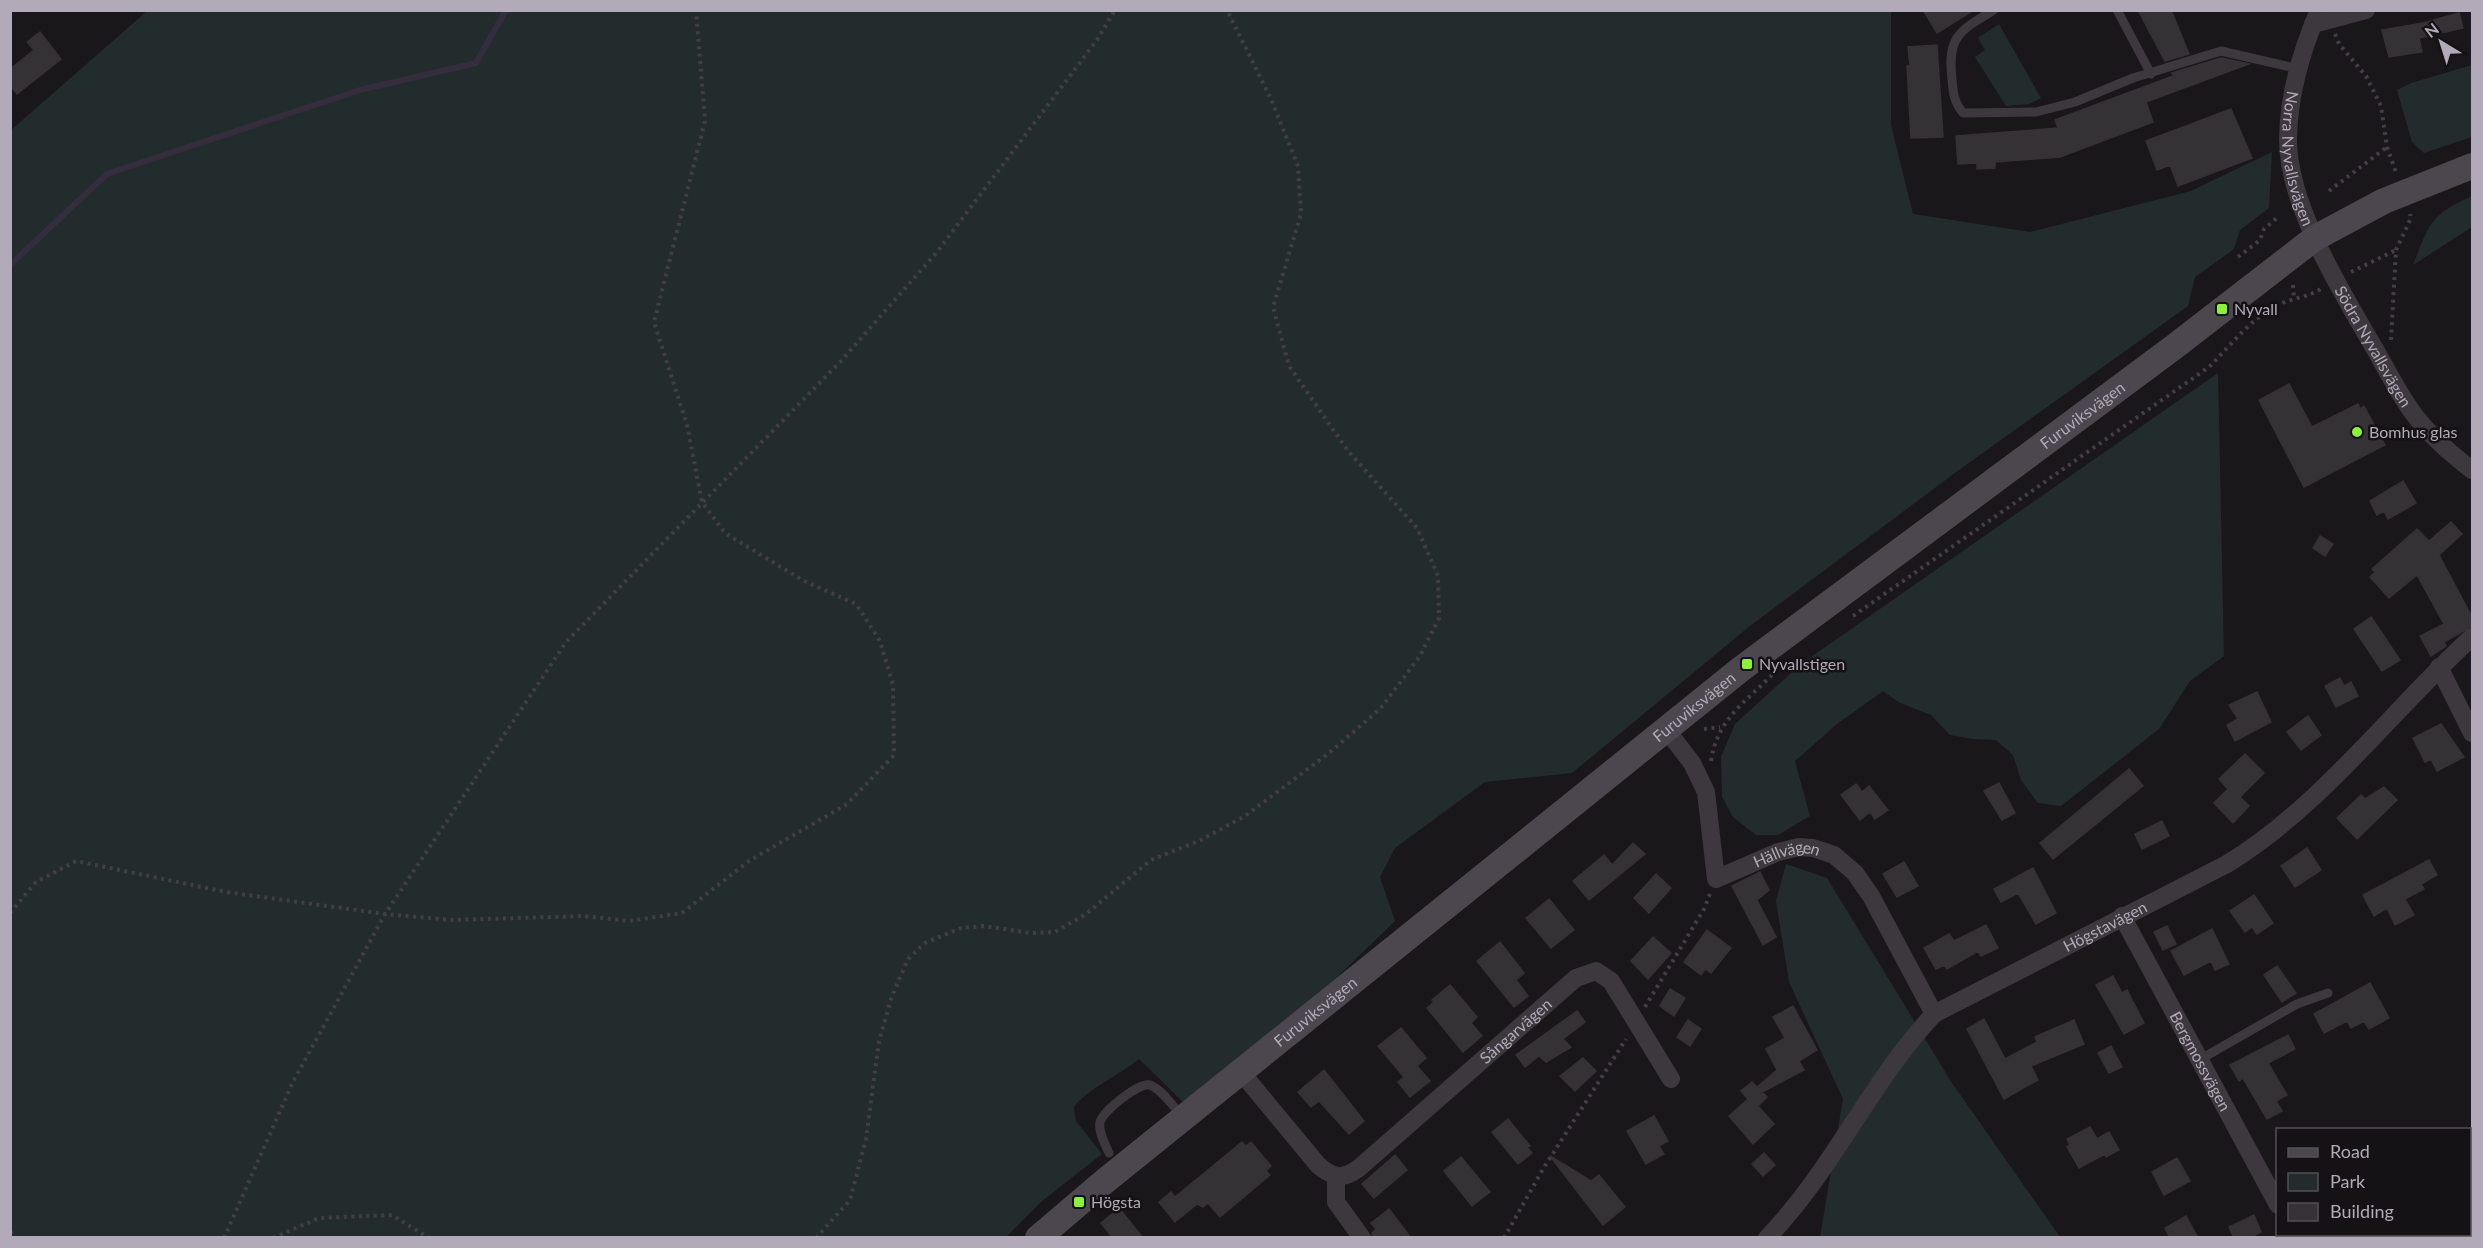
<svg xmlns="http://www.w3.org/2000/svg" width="2483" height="1248" viewBox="0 0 2483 1248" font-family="Lato,sans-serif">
<rect width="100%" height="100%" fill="#191719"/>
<path fill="#232c2c" d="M1894,10L1891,13V125L1913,214L2030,232L2191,191L2272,152L2269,208L2240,230L2234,249L2195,277L2188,306L1959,470L1750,626L1572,773L1485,782L1395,848L1380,877L1395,921L1333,981L1183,1102L1139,1059C1121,1074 1086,1090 1074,1107L1076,1121L1102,1154L1042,1201L1006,1237L11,1238L10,131L147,11Z
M1999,24L2041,98L2029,104L2006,106L1975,57L1985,50L1978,38Z
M2472,65V137L2424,153L2412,142L2397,90L2411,83Z
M2472,196V227L2413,265C2430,223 2430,215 2472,196Z
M2218,373L2224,656L2190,681L2159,729L2061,806L2038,803L2021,780L2013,755L1996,740L1973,739L1950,735L1931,715L1900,703L1883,691L1837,724L1795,761L1810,816L1778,835H1756L1733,817L1722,797L1721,757L1735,724L1801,664Z
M1786,864L1827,878L1952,1083L2060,1237H1820L1843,1099L1789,982L1776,901Z"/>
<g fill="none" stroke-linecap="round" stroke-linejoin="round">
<path stroke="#332d3e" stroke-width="6" d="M10,265L107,174L360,90L476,63L506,10"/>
</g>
<path fill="#353235" stroke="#353135" stroke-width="1.5" d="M1923,10H1974L1937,33Z
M2138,10H2171L2189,54L2165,61Z
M2459,13L2463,28L2419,38L2422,52L2389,57L2382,30L2423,23Z
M40,32L61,59L17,94L10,85V69L34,50L27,42Z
M1937,45L1943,137L1911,138L1907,66H1910L1908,47Z
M2221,58L2249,64L2146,102L2153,122L2060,157L1995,162V168L1977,169V163L1958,164L1956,136L2058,128L2055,120L2173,76L2172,73Z
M2231,109L2252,158L2178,186L2170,165L2157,170L2146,141Z
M2289,384L2312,427L2358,404L2360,409L2364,406L2385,445L2304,487L2259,400Z
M2403,481L2416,503L2388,519L2384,511L2377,515L2370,501Z
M2451,522L2462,534L2439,555L2472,617V626L2444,642L2446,646L2431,656L2420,636L2444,624L2417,575L2389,598L2370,577L2375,572L2372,569L2417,529L2429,541Z
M2320,536L2333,544L2325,556L2313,548Z
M2371,617L2400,660L2382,671L2354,629Z
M2340,678L2344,686L2351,682L2358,696L2336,707L2325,686Z
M2257,692L2271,722L2235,741L2227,725L2238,719L2229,705Z
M2308,716L2321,735L2301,750L2287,732Z
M2441,724L2464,757L2437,771L2431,759L2425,762L2413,738Z
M2245,754L2264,773L2240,797L2249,806L2233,823L2214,803L2228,789L2219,779Z
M2129,769L2143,786L2053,859L2040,843Z
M1999,783L2015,813L2002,820L1984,791Z
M1856,784L1862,792L1869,786L1888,810L1875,819L1870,812L1860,820L1841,795Z
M2384,787L2397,800L2357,839L2337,818L2361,795L2365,799Z
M2162,821L2169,836L2142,849L2135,834Z
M1633,843L1645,854L1589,900L1573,881L1604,855L1612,865Z
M2307,848L2321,870L2295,887L2281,866Z
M2429,860L2437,875L2421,884L2424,889L2405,899L2414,915L2395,925L2387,908L2374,916L2363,895Z
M1904,862L1918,886L1897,897L1883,874Z
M2033,868L2056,913L2036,924L2018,893L2001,902L1994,889Z
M1760,872L1769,890L1757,900L1776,937L1763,945L1732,886Z
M1656,874L1671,888L1649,913L1634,898Z
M2254,895L2273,923L2257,934L2252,927L2245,932L2230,911Z
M1549,899L1574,930L1551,948L1526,918Z
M1986,925L1998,948L1981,956L1978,951L1947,969L1944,965L1936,969L1924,948L1949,934L1954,941Z
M2167,926L2176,944L2163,950L2154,932Z
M2212,929L2229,964L2215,970L2211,961L2184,975L2171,951Z
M1707,930L1731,948L1711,973L1705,969L1701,975L1684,962Z
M1653,937L1671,953L1648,979L1631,961Z
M1500,942L1524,973L1516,980L1528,996L1514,1007L1477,961Z
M2277,966L2296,993L2282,1002L2264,975Z
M2113,976L2122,993L2127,990L2144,1023L2124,1034L2096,985Z
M2370,983L2389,1018L2369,1029L2364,1021L2351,1028L2347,1021L2324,1033L2314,1014Z
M1450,985L1477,1017L1471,1023L1482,1036L1463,1052L1427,1008L1434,1002L1432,1000Z
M1670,989L1685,998L1674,1016L1660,1006Z
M1793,1006L1817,1050L1799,1061L1804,1070L1762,1092L1767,1097L1758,1106L1774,1124L1753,1144L1729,1116L1748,1099L1741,1091L1752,1082L1757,1087L1777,1070L1766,1049L1785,1038L1773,1017Z
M1577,1011L1585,1022L1563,1039L1571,1047L1546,1062L1539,1056L1525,1067L1516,1055Z
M1984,1019L2005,1059L2037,1042L2035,1037L2074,1020L2084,1044L2031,1066L2038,1080L2004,1099L1967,1029Z
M1688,1020L1701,1029L1690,1046L1677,1037Z
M1401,1028L1426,1058L1417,1066L1430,1081L1410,1097L1398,1082L1404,1077L1378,1046Z
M2288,1035L2295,1049L2268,1063L2287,1095L2276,1101L2282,1111L2267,1119L2243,1078L2239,1081L2230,1065Z
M2111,1046L2122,1067L2109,1073L2098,1053Z
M1583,1058L1596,1071L1575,1091L1560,1076Z
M1324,1070L1364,1121L1349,1134L1319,1101L1311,1107L1298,1092Z
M1654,1116L1668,1141L1659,1146L1664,1154L1646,1164L1627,1131Z
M1508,1119L1530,1146L1527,1147L1532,1153L1518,1164L1492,1132Z
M2090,1127L2097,1139L2109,1132L2119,1150L2106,1157L2105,1154L2079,1168L2067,1147L2070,1145L2067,1139Z
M1242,1142L1246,1146L1251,1142L1271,1166L1266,1171L1270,1175L1220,1217L1208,1203L1203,1207L1197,1204L1175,1222L1159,1202L1171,1192L1175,1197Z
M1764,1153L1775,1165L1763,1176L1752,1164Z
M1395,1155L1407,1170L1374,1198L1362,1184Z
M1550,1156L1591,1181L1599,1175L1625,1207L1603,1225Z
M1461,1157L1490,1192L1472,1206L1444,1171Z
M2177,1158L2190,1181L2164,1195L2152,1172Z
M1119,1208L1143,1238H1113L1101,1223Z
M1389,1209L1411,1238H1373L1372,1233L1376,1229L1371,1223Z
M2254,1215L2261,1232L2250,1238H2234L2229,1227Z
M2186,1216L2198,1238H2170L2165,1228Z"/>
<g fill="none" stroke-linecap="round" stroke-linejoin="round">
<path stroke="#433e45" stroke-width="4" stroke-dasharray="3 4.5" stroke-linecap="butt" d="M2335,34L2339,44L2366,76L2381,106L2387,147L2397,175
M2329,191L2387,147
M2238,257L2260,240L2264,229L2279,216
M2351,272L2396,250
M2293,285L2294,298
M2391,340L2396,250L2411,218L2410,214
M1853,616L2209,367C2230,346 2249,321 2274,307C2290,298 2306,298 2321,289
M1704,729L1720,727
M1711,761C1717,720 1744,703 1772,675
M10,913L36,882L76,861L226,892L385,914L452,920L584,916L629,921L682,913L749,861L847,804L894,755L893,685L880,641L856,604L804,581L725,533L702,502L687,425L654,322L705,121L696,10
M1645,1007L1704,909L1710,894
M10,1231L15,1238
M224,1238L292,1084L385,914L566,642L841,361L937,252L1097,40L1115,10
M273,1238L319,1218L392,1215L429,1238
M816,1238L850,1200L866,1139L879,1041L892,996L908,959L925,943L961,928L984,926L1031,933L1055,932L1086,914L1151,860L1201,840L1245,816L1329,753L1380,709L1420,656L1439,618L1438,576L1417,528L1348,451L1289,366L1273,307L1301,214L1298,166L1271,99L1227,10
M1504,1238L1543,1169L1626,1039"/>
<path stroke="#3d383e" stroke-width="9" d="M1994,10C1959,31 1947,37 1952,79C1953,93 1954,102 1963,113L2036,112L2075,102L2133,78L2221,51L2299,69
M2117,10L2151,74
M2199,1060L2297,1004L2328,993
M1109,1153C1105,1144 1098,1132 1100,1122C1103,1111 1139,1082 1150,1085C1163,1090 1174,1108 1183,1117"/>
<g stroke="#3d383e" stroke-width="18">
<path id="s1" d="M2319,10C2302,49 2289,95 2288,138C2287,205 2343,294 2376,351C2388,372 2399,394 2413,413C2429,435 2451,454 2472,470"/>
<path d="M2313,24L2366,10"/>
<path d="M2439,667L2472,733"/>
<path id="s2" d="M1665,728L1692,763L1706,792L1716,879L1778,852L1799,847L1813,848L1834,855L1855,873L1871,896L1934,1014"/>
<path id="s3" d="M2122,916L2278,1205"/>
<path id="s4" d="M1241,1072L1318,1165C1333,1178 1343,1180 1359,1168L1576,978L1596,971L1611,981L1671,1079"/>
<path d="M1336,1177V1202L1362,1238"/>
<path d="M2293,1234L2295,1238"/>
<path id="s5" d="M1767,1238C1833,1170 1870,1082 1934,1014L2227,864C2323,805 2390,712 2472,637"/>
</g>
<path stroke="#4c464e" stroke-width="26" id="s6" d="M1038,1238L1105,1181L1741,669L2174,347L2315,238L2384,201L2472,166"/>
</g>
<g fill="#8cf237" stroke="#141214" stroke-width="2">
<rect x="2216" y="303" width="12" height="12" rx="3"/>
<circle cx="2357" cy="432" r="6"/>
<rect x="1741" y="658" width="12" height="12" rx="3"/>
<rect x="1073" y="1196" width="12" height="12" rx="3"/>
</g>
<g text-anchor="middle" stroke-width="5" stroke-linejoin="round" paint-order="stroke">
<g font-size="16" fill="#b3aab9" stroke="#141214">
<text dy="6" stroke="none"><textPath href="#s1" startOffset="154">Norra Nyvallsvägen</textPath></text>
<text dy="6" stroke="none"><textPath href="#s1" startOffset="360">Södra Nyvallsvägen</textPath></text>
<text dy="6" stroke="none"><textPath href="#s6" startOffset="1330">Furuviksvägen</textPath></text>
<text dy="6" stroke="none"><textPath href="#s6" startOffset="844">Furuviksvägen</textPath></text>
<text dy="6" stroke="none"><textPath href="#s2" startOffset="240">Hällvägen</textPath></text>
<text dy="6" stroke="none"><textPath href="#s5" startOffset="472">Högstavägen</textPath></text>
<text dy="6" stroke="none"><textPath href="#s6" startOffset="358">Furuviksvägen</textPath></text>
<text dy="6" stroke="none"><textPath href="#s4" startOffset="375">Sångarvägen</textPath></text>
<text dy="6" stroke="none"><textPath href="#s3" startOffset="165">Bergmossvägen</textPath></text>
</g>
<g font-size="16" fill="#b3aab9" stroke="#141214" text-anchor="start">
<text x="2234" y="315">Nyvall</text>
<text x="2369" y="438">Bomhus glas</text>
<text x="1759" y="670">Nyvallstigen</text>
<text x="1091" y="1208">Högsta</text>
</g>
</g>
<rect width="2483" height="1248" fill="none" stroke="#b3aab9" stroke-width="24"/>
<rect x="2276" y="1128" width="195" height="108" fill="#141214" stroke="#544f56" stroke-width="1.5"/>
<rect x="2288" y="1148" width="30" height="9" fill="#4c464e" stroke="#544f56" stroke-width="1.5"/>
<text x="2330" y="1158" font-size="18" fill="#b3aab9">Road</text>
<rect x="2288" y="1173" width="30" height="18" fill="#232c2c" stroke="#544f56" stroke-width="1.5"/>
<text x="2330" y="1188" font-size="18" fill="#b3aab9">Park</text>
<rect x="2288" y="1203" width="30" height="18" fill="#353235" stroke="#544f56" stroke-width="1.5"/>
<text x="2330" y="1218" font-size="18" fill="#b3aab9">Building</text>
<g transform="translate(2441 42) rotate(322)" stroke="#141214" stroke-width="4.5" paint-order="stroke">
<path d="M0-4.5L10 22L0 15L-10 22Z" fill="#b3aab9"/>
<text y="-9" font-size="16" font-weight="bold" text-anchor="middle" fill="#b3aab9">N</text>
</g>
</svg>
